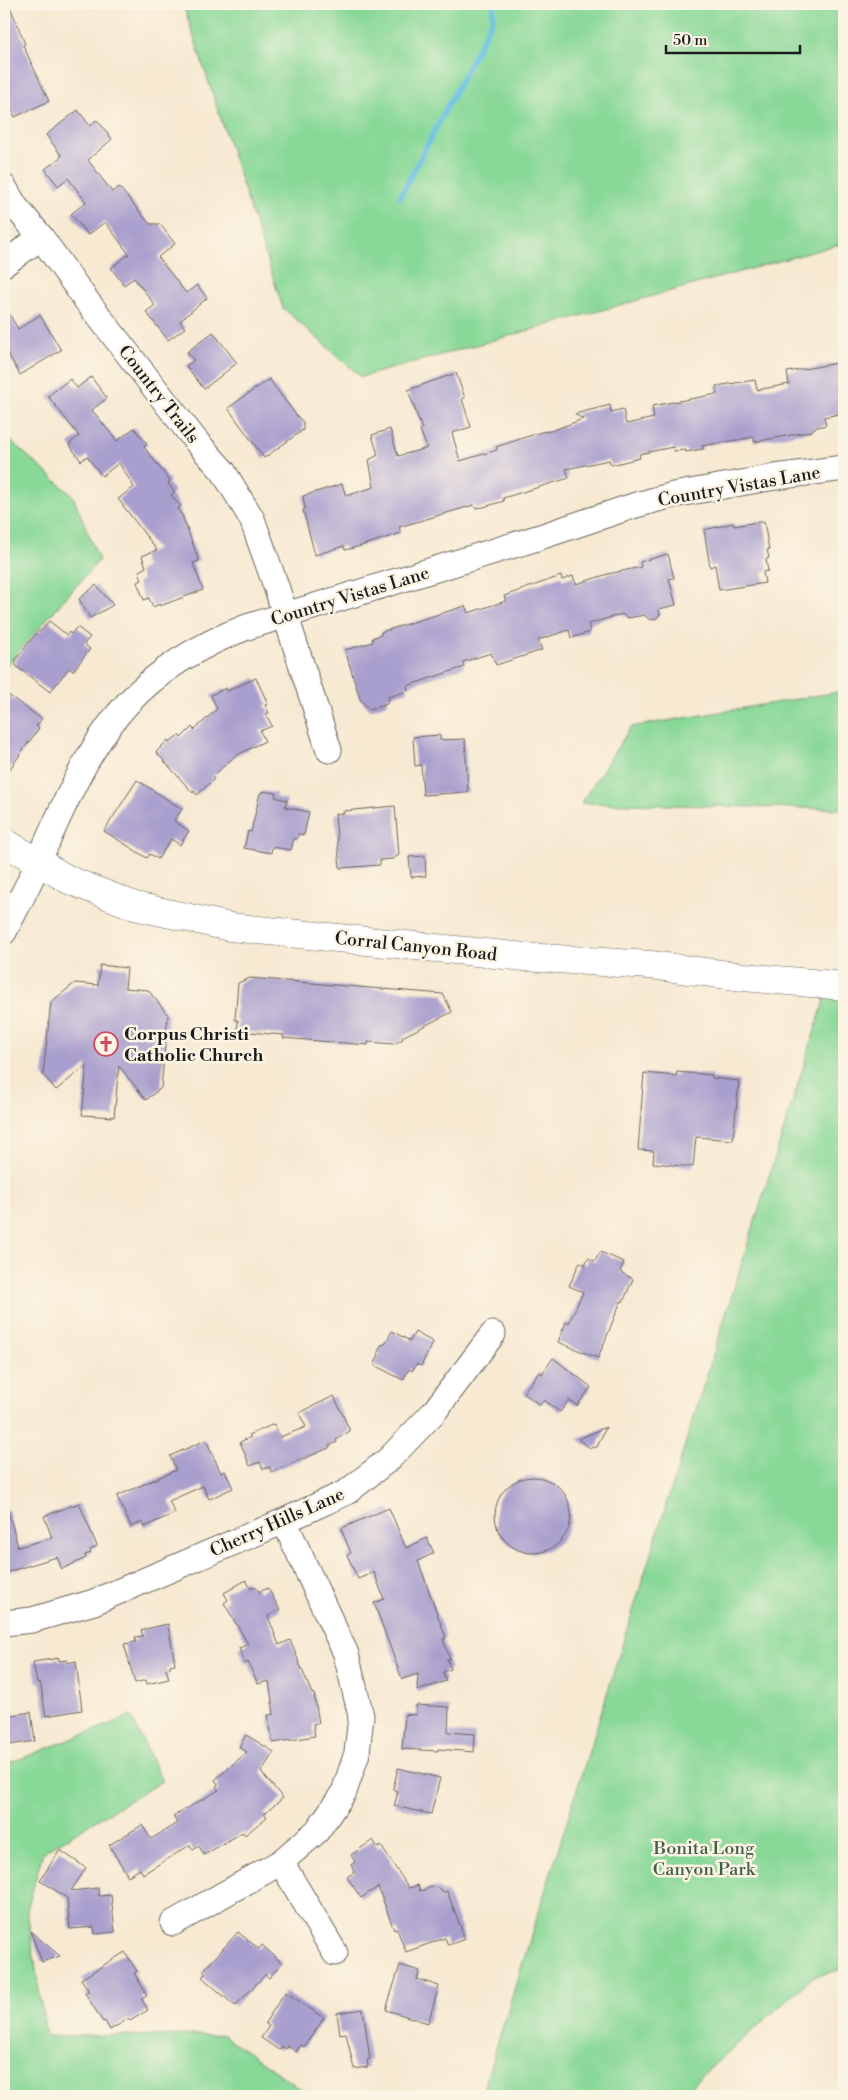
<svg xmlns="http://www.w3.org/2000/svg" width="848" height="2100" viewBox="0 0 848 2100" font-family="'Libre Bodoni',serif">
<rect width="100%" height="100%" fill="#fcf5e5"/>
<filter id="ink" filterUnits="userSpaceOnUse"><feTurbulence type="fractalNoise" baseFrequency=".02" numOctaves="2"/><feDisplacementMap in="SourceGraphic" scale="10" xChannelSelector="R" yChannelSelector="G"/><feConvolveMatrix kernelMatrix="1 2 1 2 8 2 1 2 1" color-interpolation-filters="sRGB"/></filter>
<filter id="wash" filterUnits="userSpaceOnUse"><feTurbulence type="fractalNoise" baseFrequency=".0096" numOctaves="4" result="noise"/><feDisplacementMap in="SourceGraphic" scale="20" xChannelSelector="R" yChannelSelector="G"/><feGaussianBlur stdDeviation="1.12" result="paint"/><feColorMatrix in="noise" values="0 0 0 0 0 0 0 0 0 0 0 0 0 0 0 0 0 1.4 0 .05"/><feComposite in="paint" operator="in"/></filter>
<g filter="url(#wash)">
<rect width="100%" height="100%" fill="#f7e9d2"/>
<path fill="#88d897" stroke="#527a5a" d="M183,4H844V243L361,377L283,308Z
M4,435L73,496L99,560L4,668Z
M844,691V809L581,803L631,727Z
M829,985L844,986V1969L813,1977L679,2096H481Z
M131,1716L162,1781L43,1852L27,1910L46,2036L223,2035L311,2096H5L8,2087L4,2072V1765Z"/>
<g fill="none" stroke-linecap="round" stroke-linejoin="round">
<path stroke="#64bfe2" stroke-width="5.5" d="M400,197L493,19V4"/>
</g>
<g id="blocks">
<path fill="#a99fce" d="M4,4H9L25,44L23,45L49,101L15,117L8,103L4,104Z
M78,110L90,126L97,120L112,139L88,160L112,192L119,187L150,224H160L175,244L158,257L186,293L197,285L207,298L180,321L185,328L168,340L146,312L155,305L134,278L124,285L111,268L129,254L105,222L88,235L71,214L86,202L68,178L58,186L45,169L62,156L46,135Z
M4,305L18,329L40,315L61,350L20,375L4,347Z
M213,332L237,363L204,389L186,366L194,360L187,352Z
M838,363L844,396V413L824,417L826,425L814,428L812,431L754,442V437L702,446L703,449L686,452V450L674,451L673,447L639,454L640,458L611,465L609,460L566,469L569,478L503,498L504,501L484,507L475,508L474,505L399,527L401,533L361,546L345,550L344,546L315,555L303,510L305,509L303,496L342,484L346,496L374,487L369,460L378,455L372,435L390,429L398,456L427,448L420,430L422,429L408,390L456,373L465,398L462,399L471,427L452,433L460,461L497,450L496,447L541,432L551,431L583,419L575,414L610,405L611,412L623,409L626,424L654,418L652,406L717,394L716,386L755,380L757,390L789,384L787,372Z
M91,377L107,398L92,410L117,441L134,428L147,444L144,447L170,481L168,483L174,492L171,495L181,507L177,509L182,515L199,561L193,563L203,590L160,606V604L153,607L149,598L144,600L137,582L142,580L139,571L146,567L142,556L157,550L118,499L134,487L119,463L102,476L87,456L81,461L69,444L79,436L48,396L70,379L77,388Z
M269,379L296,415L303,422V430L264,458L228,408Z
M757,522H764L769,550H767L769,558L766,559L768,571L763,572L765,583L719,590L715,565L710,567L704,530L733,523L734,526Z
M668,554L674,578L669,579L676,605L659,609L660,614L656,619L650,620L644,615L628,618L622,614L588,624L590,632L571,638L569,630L538,640L542,650L496,665L491,653L463,662L464,667L407,686L408,691L388,697L387,704L370,710L360,699L345,650L373,642L372,638L381,635V632L465,606L468,613L506,601L504,596L561,576L562,580L573,576L576,584L608,574L641,567L640,562Z
M96,585L113,605L90,618L79,599Z
M49,621L67,635L69,632L71,634L77,627L90,637L84,644L90,649L73,671L69,668L50,692L16,666V659L38,631L40,632Z
M256,678L268,704L265,705L269,713L266,714L272,726L260,731L265,741L235,756L212,777L214,779L197,795L194,791L193,793L156,752L168,740L169,742L179,735L181,738L192,727L194,730L217,709L211,695L226,688L227,691Z
M4,692L42,719L36,726L39,728L4,777Z
M440,735V740L465,739L468,792L423,795L421,765L415,766L413,737Z
M137,780L182,809L174,821L189,831L180,845L171,839L158,859L150,854L147,858L104,831Z
M262,791L276,793L275,797L287,800L285,807L309,812L304,835L298,834L297,839L294,838L291,850L272,847L271,853L244,848L248,831L251,832L260,793H262Z
M395,806L399,855L392,859L380,860V865L340,868L335,814L344,813V811Z
M425,856L426,876L411,877L409,857Z
M100,965L127,968L125,988L148,990L168,1015L161,1088L146,1100L119,1066L114,1117L82,1115L87,1065L56,1090L43,1075L51,1002L75,983L98,985Z
M250,978L443,994L452,1012L402,1037L403,1039L394,1044L368,1042V1045L283,1038L284,1035L237,1031L238,1020H235L238,983Z
M677,1072L712,1075V1078L739,1081L733,1140L696,1137L693,1167L653,1163L654,1151L638,1150L644,1073L676,1076Z
M600,1252L624,1262L620,1272L633,1279L623,1302L621,1301L598,1358L558,1342L566,1322L569,1323L583,1292L569,1286L580,1262L585,1265L588,1258L595,1261Z
M392,1331L410,1341L415,1332L433,1342L421,1366L416,1364L412,1371L409,1369L403,1380L374,1365L379,1355L378,1352L381,1345L385,1344Z
M553,1358L591,1387L577,1406L569,1400L560,1412L544,1400L540,1405L523,1393L539,1372L542,1374Z
M334,1396L350,1431L336,1440L337,1442L329,1446V1448L271,1472L270,1467L263,1469L260,1462L250,1466L240,1442L251,1437L249,1435L274,1424L280,1437L306,1427L299,1413Z
M606,1427L597,1447L590,1448L578,1439Z
M206,1440L221,1473L225,1471L233,1488L209,1499L203,1486L169,1501L175,1513L144,1527L142,1522L131,1527L117,1496L176,1470L170,1456Z
M495 1515a38 38 0 1 1 76 0a38 38 0 1 1-76 0Z
M79,1503L97,1546L90,1550L91,1553L85,1555L86,1558L62,1569L57,1557L7,1572L4,1562V1511L8,1510L18,1547L52,1538L44,1516Z
M389,1508L406,1548L427,1538L434,1553L418,1561L446,1638L443,1639L450,1659H447L451,1669L443,1672L446,1681L417,1691L418,1674L402,1679L374,1603L384,1599L374,1572L358,1579L347,1555L351,1553L342,1531V1528Z
M246,1580L251,1589L255,1586L259,1592L268,1588L280,1610L268,1616L279,1645L290,1640L312,1694L314,1693L319,1723L313,1724L315,1736L273,1743L268,1715L274,1714L269,1681L258,1684L248,1662L245,1664L239,1648L248,1644L224,1603L228,1600L224,1593Z
M168,1624L175,1664L170,1665V1668L166,1669L169,1679L147,1684L146,1680L135,1683L124,1644L136,1642L135,1637L143,1636L141,1630Z
M59,1658V1661L67,1660V1663L76,1661L82,1710L46,1716L40,1682L37,1683L33,1662Z
M416,1705L449,1707L448,1732L475,1734L474,1752L438,1749V1751L402,1749L405,1714L416,1715Z
M31,1712L35,1741L9,1745L5,1716Z
M246,1735L274,1752L261,1772L283,1798L264,1814L267,1817L245,1835L243,1832L204,1855L199,1846L193,1850L190,1845L143,1874L140,1869L128,1876L109,1845L142,1825L151,1839L177,1823L173,1816L219,1790L216,1787L218,1784L215,1780L247,1752L239,1747Z
M398,1768L440,1778L431,1814L394,1806L398,1792L393,1789Z
M373,1840L378,1848L381,1846L409,1888L418,1885L420,1891L432,1887L438,1888L444,1892L447,1891L465,1939L448,1945L445,1938L406,1952L397,1929L394,1930L378,1887L361,1898L347,1877L355,1872L351,1865L355,1862L351,1855Z
M60,1850L86,1868L71,1891L98,1888L99,1896L111,1895L115,1932L95,1934L94,1927L70,1929L67,1898L40,1880Z
M30,1931L60,1956L42,1962Z
M238,1932L259,1949L262,1945L282,1963L269,1978L265,1975L235,2006L202,1977L206,1973L203,1971Z
M125,1952L137,1971L134,1973L147,1995L141,1998L148,2010L130,2021L128,2019L110,2030L105,2021L103,2022L85,1993L89,1991L81,1979Z
M400,1965L420,1971L417,1979L439,1986L428,2023L386,2010Z
M285,1992L324,2018L304,2047L300,2045L296,2052L288,2046L286,2049L282,2046L279,2050L261,2038L269,2026L265,2023Z
M363,2009L370,2059L367,2060L368,2067L354,2069L346,2033L340,2034L337,2013Z"/>
</g>
</g>
<g filter="url(#ink)">
<use href="#blocks" fill-opacity="0" stroke="#69645c" stroke-width="1"/>
<g fill="none" stroke-linecap="round" stroke-linejoin="round">
<g stroke="#69645c" stroke-width="27">
<path id="minor" d="M4,187L15,206L41,237L86,300L196,441L223,471L252,519L277,589L329,750
M4,264L41,237
M4,932C16,908 29,885 39,860C62,809 88,746 127,704C160,668 202,644 247,627L537,538L636,505L673,495L775,477L844,468
M4,1623L32,1620L94,1602L284,1521L347,1492L389,1459L434,1412L493,1334
M281,1862L335,1953
M173,1923L281,1862L317,1831L344,1792L357,1753L361,1716L346,1654L284,1521"/>
</g>
<g stroke="#69645c" stroke-width="29">
<path id="major" d="M4,842L69,880L135,906L230,927L525,957L650,965L744,977L844,986"/>
</g>
<use href="#minor" stroke="#fff" stroke-width="25"/>
<use href="#major" stroke="#fff" stroke-width="28"/>
</g>
</g>
<defs>
<g id="church-ring" transform="scale(1.25)"><circle r="9.5" fill="#fcf5e5" stroke="#d1495b" stroke-width="1.5"/><path d="M-1.2-6h2.4v3.5h3.3v2.4h-3.3V6h-2.4V-.1h-3.3v-2.4h3.3Z" fill="#d1495b"/></g>
</defs>
<g fill-rule="evenodd">
<use href="#church-ring" x="106" y="1044"/>
</g>
<g text-anchor="middle" stroke-width="5" stroke-linejoin="round" paint-order="stroke">
<g font-size="18" fill="#1c1c1c" stroke="#fcf5e5">
<text transform="translate(159 394) rotate(52)" y="6">Country Trails</text>
<text transform="translate(739 486) rotate(-10)" y="6">Country Vistas Lane</text>
<text transform="translate(350 596) rotate(-17)" y="6">Country Vistas Lane</text>
<text transform="translate(416 946) rotate(6)" y="6">Corral Canyon Road</text>
<text transform="translate(277 1522) rotate(-24)" y="6">Cherry Hills Lane</text>
</g>
<g font-size="18" font-weight="bold" fill="#1c1c1c" stroke="#fcf5e5" text-anchor="start">
<text x="124" y="1040">Corpus Christi<tspan x="124" dy="21">Catholic Church</tspan></text>
</g>
<g font-size="18" fill="#425e47" stroke="#fcf5e5">
<text x="704" y="1854">Bonita Long<tspan x="704" dy="21">Canyon Park</tspan></text>
</g>
</g>
<rect width="848" height="2100" fill="none" stroke="#fcf5e5" stroke-width="20"/>
<path d="M666 45v8h134v-8" fill="none" stroke="#1c1c1c" stroke-width="2.5"/>
<text x="673" y="45" font-size="15" fill="#1c1c1c" stroke="#fcf5e5" stroke-width="4" paint-order="stroke">50 m</text>
</svg>
